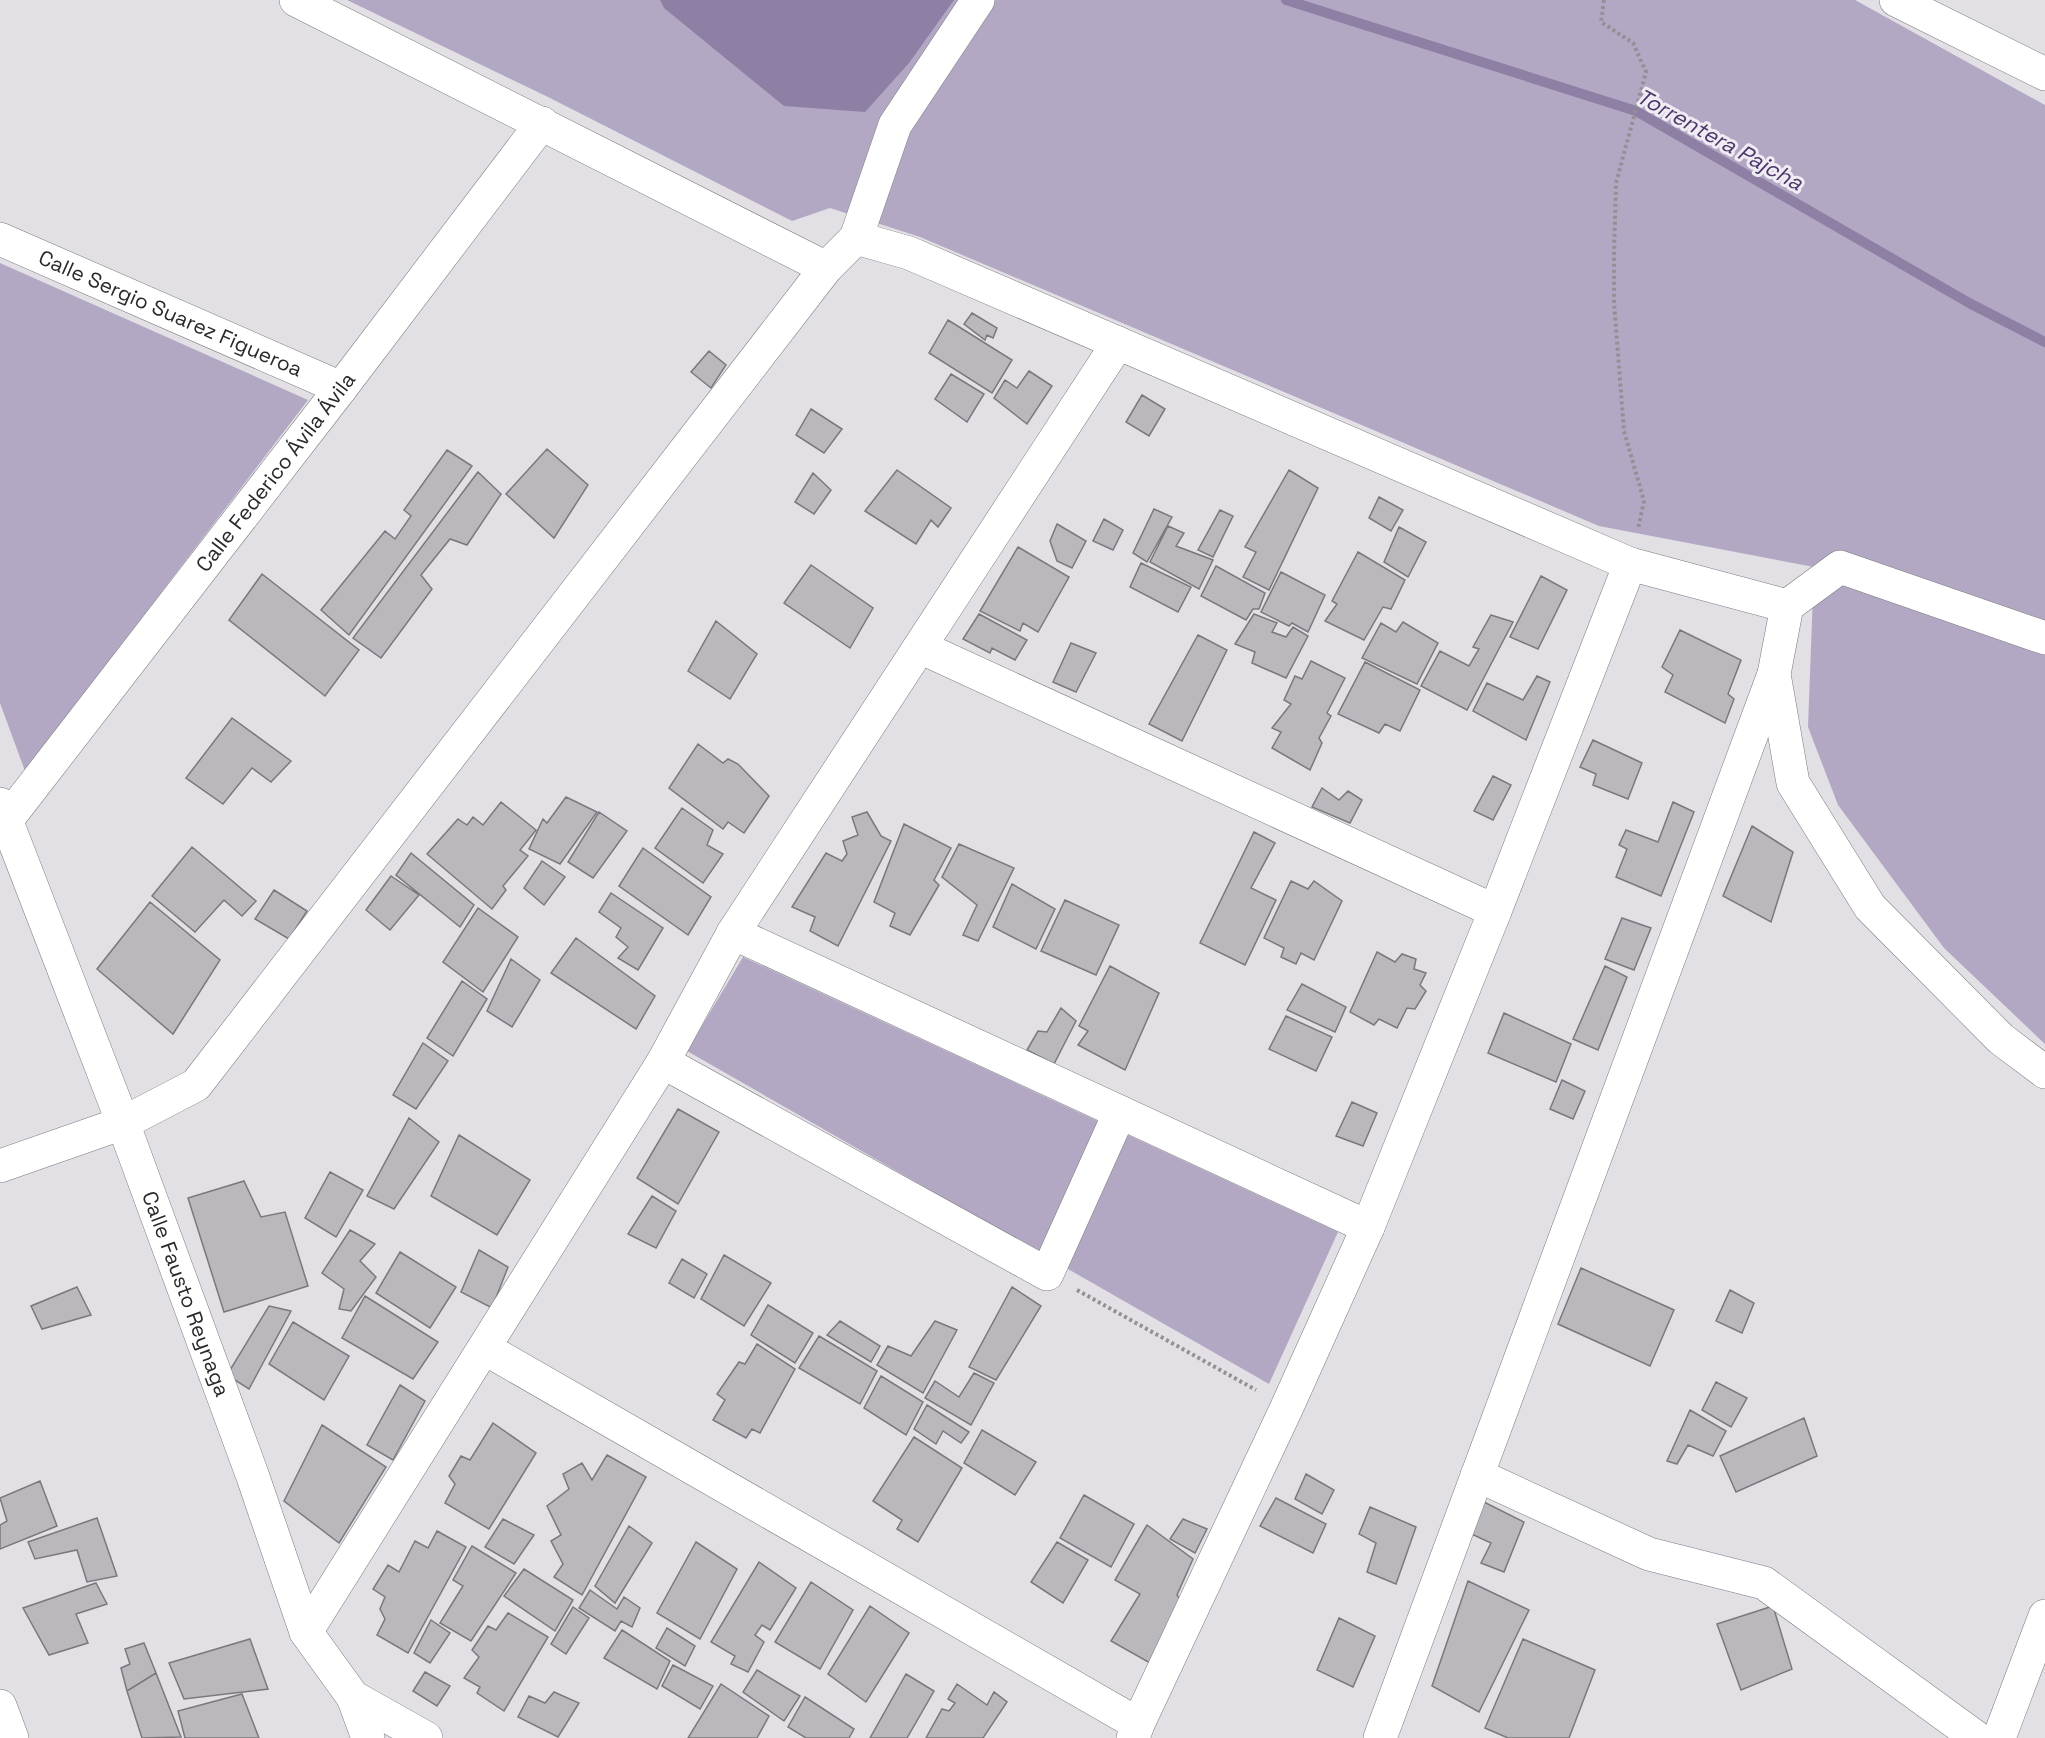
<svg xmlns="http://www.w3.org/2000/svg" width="2045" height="1738" viewBox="0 0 2045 1738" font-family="'Space Grotesk',sans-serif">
<rect width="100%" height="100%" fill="#e2e0e5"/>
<path fill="#b3a8c4" d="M347,0H1855L2045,105V1044L1944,948L1838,805L1808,727L1814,567L1599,526L920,237L830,208L792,221L548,97Z
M0,263L308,400L25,771L0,703Z
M743,957L1338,1232L1269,1384L687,1051Z"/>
<path fill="#8e7fa4" d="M660,0H954L909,63L865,112L784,106L664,8Z"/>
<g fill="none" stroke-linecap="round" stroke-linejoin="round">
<path stroke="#8e7fa4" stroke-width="10" d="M1286,0L1636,111L1971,304L2045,342"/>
</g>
<path fill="#bab8bd" stroke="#7a787d" stroke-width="1.5" d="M972,313L997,328L993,338L987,335L985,340L964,324Z
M948,320L1012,360L992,393L929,353Z
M709,351L726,365L711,388L691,372Z
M1029,371L1052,386L1027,424L994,398L1005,380L1017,388Z
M951,374L984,394L967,422L935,399Z
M1142,395L1165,409L1149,436L1126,422Z
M811,409L842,429L824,453L796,435Z
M547,449L588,485L554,538L506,494Z
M447,450L472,466L349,635L321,610L385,531L395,539L411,516L404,510Z
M897,470L951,508L938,527L931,520L916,544L865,511Z
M1289,470L1318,488L1269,590L1243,577L1256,552L1245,547Z
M478,472L501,494L467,545L450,539L421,575L432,589L381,658L353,638Z
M813,473L831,490L814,514L795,502Z
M1379,497L1403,510L1391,531L1369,518Z
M1154,509L1172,517L1147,562L1133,553Z
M1220,510L1233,516L1213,557L1198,550Z
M1104,519L1123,530L1113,550L1093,541Z
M1057,524L1086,541L1072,568L1057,561L1050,541Z
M1168,526L1184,533L1176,546L1213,560L1199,589L1150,562Z
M1399,527L1426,542L1408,577L1384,562Z
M1018,547L1069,577L1038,632L1023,623L1020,631L980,611Z
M1358,552L1405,580L1391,609L1383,607L1364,640L1325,621L1337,604L1332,601Z
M1141,563L1191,587L1178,612L1130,587Z
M811,565L873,608L850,648L784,603Z
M1216,566L1265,593L1259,609H1253L1246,620L1201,596Z
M1281,572L1325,595L1308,632L1292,623L1289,626L1261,612Z
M262,574L359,650L325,696L229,620Z
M1541,576L1567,590L1538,649L1510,637Z
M979,614L1027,640L1015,660L992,648L990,653L963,639Z
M1254,614L1277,623L1272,632L1286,637L1293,627L1308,636L1286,678L1252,663L1255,652L1235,644Z
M1491,615L1513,622L1467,710L1421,686L1440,651L1469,666L1479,649L1473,647Z
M716,621L757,654L730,699L688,671Z
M1403,622L1438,643L1417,684L1362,658L1381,623L1396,632Z
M1680,630L1741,660L1728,694L1734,699L1725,723L1665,692L1673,675L1662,667Z
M1198,635L1227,650L1182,741L1149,724Z
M1071,643L1096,653L1076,692L1053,682Z
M1311,661L1345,678L1327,713L1331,716L1319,738L1322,743L1310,770L1272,748L1281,732L1272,728L1291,704L1284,700L1295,676L1302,679Z
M1365,662L1420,690L1400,731L1385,724L1379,733L1338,714Z
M1537,676L1550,682L1526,740L1473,711L1487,683L1523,700Z
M232,718L291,761L271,782L252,768L223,804L186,778Z
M1593,740L1642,763L1628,799L1593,785L1596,774L1580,767Z
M698,744L723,763L728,759L738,764L769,796L744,833L728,822L723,829L669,788Z
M1493,776L1511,785L1493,820L1474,811Z
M1322,788L1339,800L1348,791L1362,800L1350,823L1312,807Z
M566,797L597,812L560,864L529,849L543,819L547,823Z
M501,802L536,830L520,850L528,856L503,886L506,890L492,909L427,854L458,819L467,825L473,817L483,825Z
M1673,802L1694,812L1661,896L1616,877L1627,849L1619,845L1626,830L1658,842Z
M682,808L713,830L707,845L723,854L703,883L655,848Z
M599,812L627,831L593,878L568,862Z
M867,812L881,836L891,841L838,946L810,931L815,917L792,907L826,853L842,861L847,854L843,841L858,835L852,817Z
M904,824L951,848L934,880L939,885L910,935L890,926L895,913L874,902Z
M1752,826L1793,852L1771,922L1723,896Z
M1254,832L1275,843L1251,888L1276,900L1245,965L1200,943Z
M959,844L1014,868L978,941L963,935L977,905L942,877Z
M192,847L256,901L242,916L224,900L195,932L152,896Z
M643,848L711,897L688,935L619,886Z
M411,853L474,905L460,927L396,875Z
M542,861L565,877L544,905L524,888Z
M391,876L419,895L390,930L366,910Z
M1291,881L1308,889L1314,881L1342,901L1314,960L1301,953L1296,964L1281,957L1284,948L1264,938Z
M1012,884L1055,909L1036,949L993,927Z
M274,890L307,911L289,939L255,919Z
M611,893L663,928L638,970L618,958L628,947L616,937L621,928L599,912Z
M1065,900L1119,925L1096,975L1041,951Z
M150,902L220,960L173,1034L97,969Z
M478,908L518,937L483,992L443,962Z
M1622,918L1651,928L1634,970L1605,959Z
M576,938L655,996L636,1029L551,973Z
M1377,952L1395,962L1402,954L1416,959L1414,969L1426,973L1420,985L1426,991L1415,1009L1407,1008L1397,1028L1379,1019L1374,1025L1350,1012Z
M511,959L540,980L512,1027L487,1011Z
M1110,966L1159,993L1125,1070L1078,1045L1088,1031L1079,1026Z
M1605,966L1627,977L1598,1050L1573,1039Z
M462,981L487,999L453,1056L427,1038Z
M1302,984L1346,1007L1335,1032L1287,1010Z
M1061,1008L1076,1021L1054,1064L1027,1050L1038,1031L1047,1032Z
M1504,1013L1571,1044L1556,1082L1488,1053Z
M1286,1016L1332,1037L1316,1071L1269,1049Z
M423,1043L448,1061L416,1109L393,1095Z
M1562,1080L1585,1091L1573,1119L1550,1109Z
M1352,1102L1377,1113L1363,1146L1336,1136Z
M678,1109L719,1132L678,1204L637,1178Z
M409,1118L439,1142L394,1209L367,1196Z
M459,1135L530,1180L497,1235L431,1196Z
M330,1172L363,1190L336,1237L305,1218Z
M244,1181L261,1217L285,1212L308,1286L224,1312L188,1198Z
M652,1196L676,1211L656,1248L628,1234Z
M350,1230L375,1244L360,1261L376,1277L351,1311L339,1309L344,1289L322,1273Z
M479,1250L508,1267L492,1308L461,1292Z
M400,1252L456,1287L430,1328L376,1293Z
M724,1255L771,1283L744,1326L701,1299Z
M682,1259L707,1274L694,1298L669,1283Z
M1581,1268L1674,1310L1650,1366L1558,1324Z
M77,1287L91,1315L42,1329L31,1306Z
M1012,1287L1041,1306L996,1380L969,1367Z
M1730,1290L1754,1303L1742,1333L1716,1321Z
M365,1296L438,1342L413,1379L342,1338Z
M768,1305L813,1333L795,1363L751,1335Z
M269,1306L291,1311L249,1389L227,1375Z
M840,1321L880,1346L871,1362L827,1335Z
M935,1321L957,1330L923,1393L877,1365L888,1346L911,1356Z
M293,1322L349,1356L324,1400L269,1364Z
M819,1336L877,1371L860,1404L799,1368Z
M757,1344L795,1369L760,1433L752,1429L746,1438L713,1420L725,1400L717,1394L739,1362L745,1364Z
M974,1373L994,1383L971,1425L925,1398L935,1381L959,1397Z
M881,1376L923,1402L906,1435L864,1408Z
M1716,1382L1747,1398L1731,1427L1702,1410Z
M400,1385L425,1401L393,1460L367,1445Z
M927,1405L969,1432L961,1443L943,1431L936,1444L914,1429Z
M1690,1410L1726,1431L1713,1456L1688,1445L1677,1464L1667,1461Z
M1804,1418L1817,1456L1736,1492L1720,1456Z
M493,1423L536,1453L489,1529L445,1503L455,1484L449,1476L461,1456L470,1460Z
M322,1425L386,1467L339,1543L284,1501Z
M982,1430L1036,1462L1015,1495L964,1463Z
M914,1437L962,1468L918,1542L897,1529L902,1520L873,1501Z
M607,1455L646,1477L582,1595L554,1577L563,1564L551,1541L561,1535L547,1506L569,1489L563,1474L582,1463L592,1480Z
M1306,1474L1334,1490L1322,1514L1295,1499Z
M40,1481L57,1526L0,1549V1525L7,1521L0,1498Z
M1084,1495L1134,1524L1111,1567L1060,1538Z
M1474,1497L1524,1522L1504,1572L1481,1563L1491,1543L1461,1529Z
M1276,1498L1326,1524L1313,1553L1260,1526Z
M1370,1507L1416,1527L1396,1584L1367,1572L1376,1543L1359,1534Z
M97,1518L117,1576L87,1582L77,1550L35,1559L28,1542Z
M503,1519L534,1535L514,1564L485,1547Z
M1183,1519L1207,1529L1195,1553L1170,1539Z
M1147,1525L1193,1559L1177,1595L1183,1603L1150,1663L1111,1641L1140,1594L1115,1580Z
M629,1526L652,1543L615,1603L595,1586Z
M437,1531L466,1547L408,1653L377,1635L385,1619L380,1609L385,1597L373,1589L388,1565L399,1572L415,1541L428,1548Z
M696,1542L737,1569L700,1639L657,1613Z
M1057,1542L1088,1560L1063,1603L1031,1582Z
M472,1546L516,1573L471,1641L440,1623L463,1586L453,1580Z
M759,1562L796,1588L770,1630L762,1625L755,1635L764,1642L748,1672L731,1664L735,1656L711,1642Z
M524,1569L573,1600L555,1631L504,1596Z
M1468,1581L1529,1610L1479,1712L1432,1686Z
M811,1582L853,1610L820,1669L775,1642Z
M96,1583L107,1604L76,1614L88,1643L49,1655L23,1608Z
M590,1590L617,1609L624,1597L640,1608L632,1627L621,1621L615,1631L579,1608Z
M870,1606L909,1633L866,1702L828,1674Z
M1773,1606L1792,1669L1741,1690L1717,1624Z
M573,1607L589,1618L566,1654L551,1644Z
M508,1613L548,1637L504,1711L477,1693L480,1687L464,1678L479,1657L472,1650L488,1626L496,1630Z
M1339,1618L1375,1636L1353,1687L1317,1670Z
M431,1620L450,1633L430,1663L414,1653Z
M667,1628L695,1646L685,1666L656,1648Z
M622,1630L670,1661L657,1689L604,1658Z
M250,1639L268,1689L184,1699L169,1663Z
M1523,1639L1595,1670L1569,1738H1508L1485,1728Z
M144,1643L156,1673L127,1691L121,1668L130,1664L125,1649Z
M673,1665L713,1686L700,1709L662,1686Z
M757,1670L800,1696L784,1721L743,1692Z
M425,1672L450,1686L437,1706L413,1691Z
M156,1673L181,1737L142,1738L127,1691Z
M906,1674L934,1691L907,1738H870Z
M721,1684L769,1716L757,1738H688Z
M957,1684L987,1705L994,1692L1007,1702L983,1738H926L942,1709L949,1711L955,1703L948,1699Z
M554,1692L579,1703L558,1737L518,1717L529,1696L545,1703Z
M242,1694L259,1738H185L178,1711Z
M805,1697L854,1729L849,1738H806L788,1727Z"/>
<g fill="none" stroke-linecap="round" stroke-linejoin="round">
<g stroke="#7b7a7e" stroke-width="34">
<g id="minor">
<path d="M296,0L826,268"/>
<path d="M1896,0L2045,74"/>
<path d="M856,238L909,253L1630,564L1787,606"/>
<path id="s1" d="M0,239L341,388"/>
<path d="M2045,638L1840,567L1787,606L1774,674L1793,783L1870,907L2001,1039L2045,1072"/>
<path d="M920,647L1495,911L1368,1227L1287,1407L1138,1724L1133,1738"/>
<path id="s2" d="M0,804L123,1123L253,1477L306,1632L353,1697L426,1738"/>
<path id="s3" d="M6,821L341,388L542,123"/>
<path d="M1495,911L1630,564"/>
<path d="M733,933L1368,1227"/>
<path d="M663,1062L1047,1274L1120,1112"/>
<path d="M0,1166L123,1123L196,1085L826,268L856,238L895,125L978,0"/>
<path d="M484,1348L1138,1724"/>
<path d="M1477,1475L1649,1554L1764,1583L1977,1738"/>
<path d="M306,1632L663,1062L733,933L1118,343"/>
<path d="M353,1697L368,1738"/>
<path d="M0,1706L12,1738"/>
<path d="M1380,1738L1774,674"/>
<path d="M1999,1738L2045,1616"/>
</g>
</g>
<path stroke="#929094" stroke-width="4" stroke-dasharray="3 3" stroke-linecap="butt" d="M1604,0L1601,22L1633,43L1646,72L1616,183L1614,255V303L1624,431L1644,501L1638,529
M1077,1290L1256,1390"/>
<use href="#minor" stroke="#fff" stroke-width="33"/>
</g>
<g text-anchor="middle" stroke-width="6" stroke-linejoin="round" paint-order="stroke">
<g font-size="21" fill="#2a292b" stroke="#efedf3">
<text dy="7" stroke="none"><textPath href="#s1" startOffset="186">Calle Sergio Suarez Figueroa</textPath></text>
<text dy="7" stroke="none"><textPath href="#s3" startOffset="441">Calle Federico Ávila Ávila</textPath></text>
<text dy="7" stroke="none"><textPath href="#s2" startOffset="524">Calle Fausto Reynaga</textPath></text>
</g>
<g font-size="22" font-style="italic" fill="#4d3669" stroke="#efedf3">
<text transform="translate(1720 139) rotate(29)" y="8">Torrentera Pajcha</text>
</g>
</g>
</svg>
